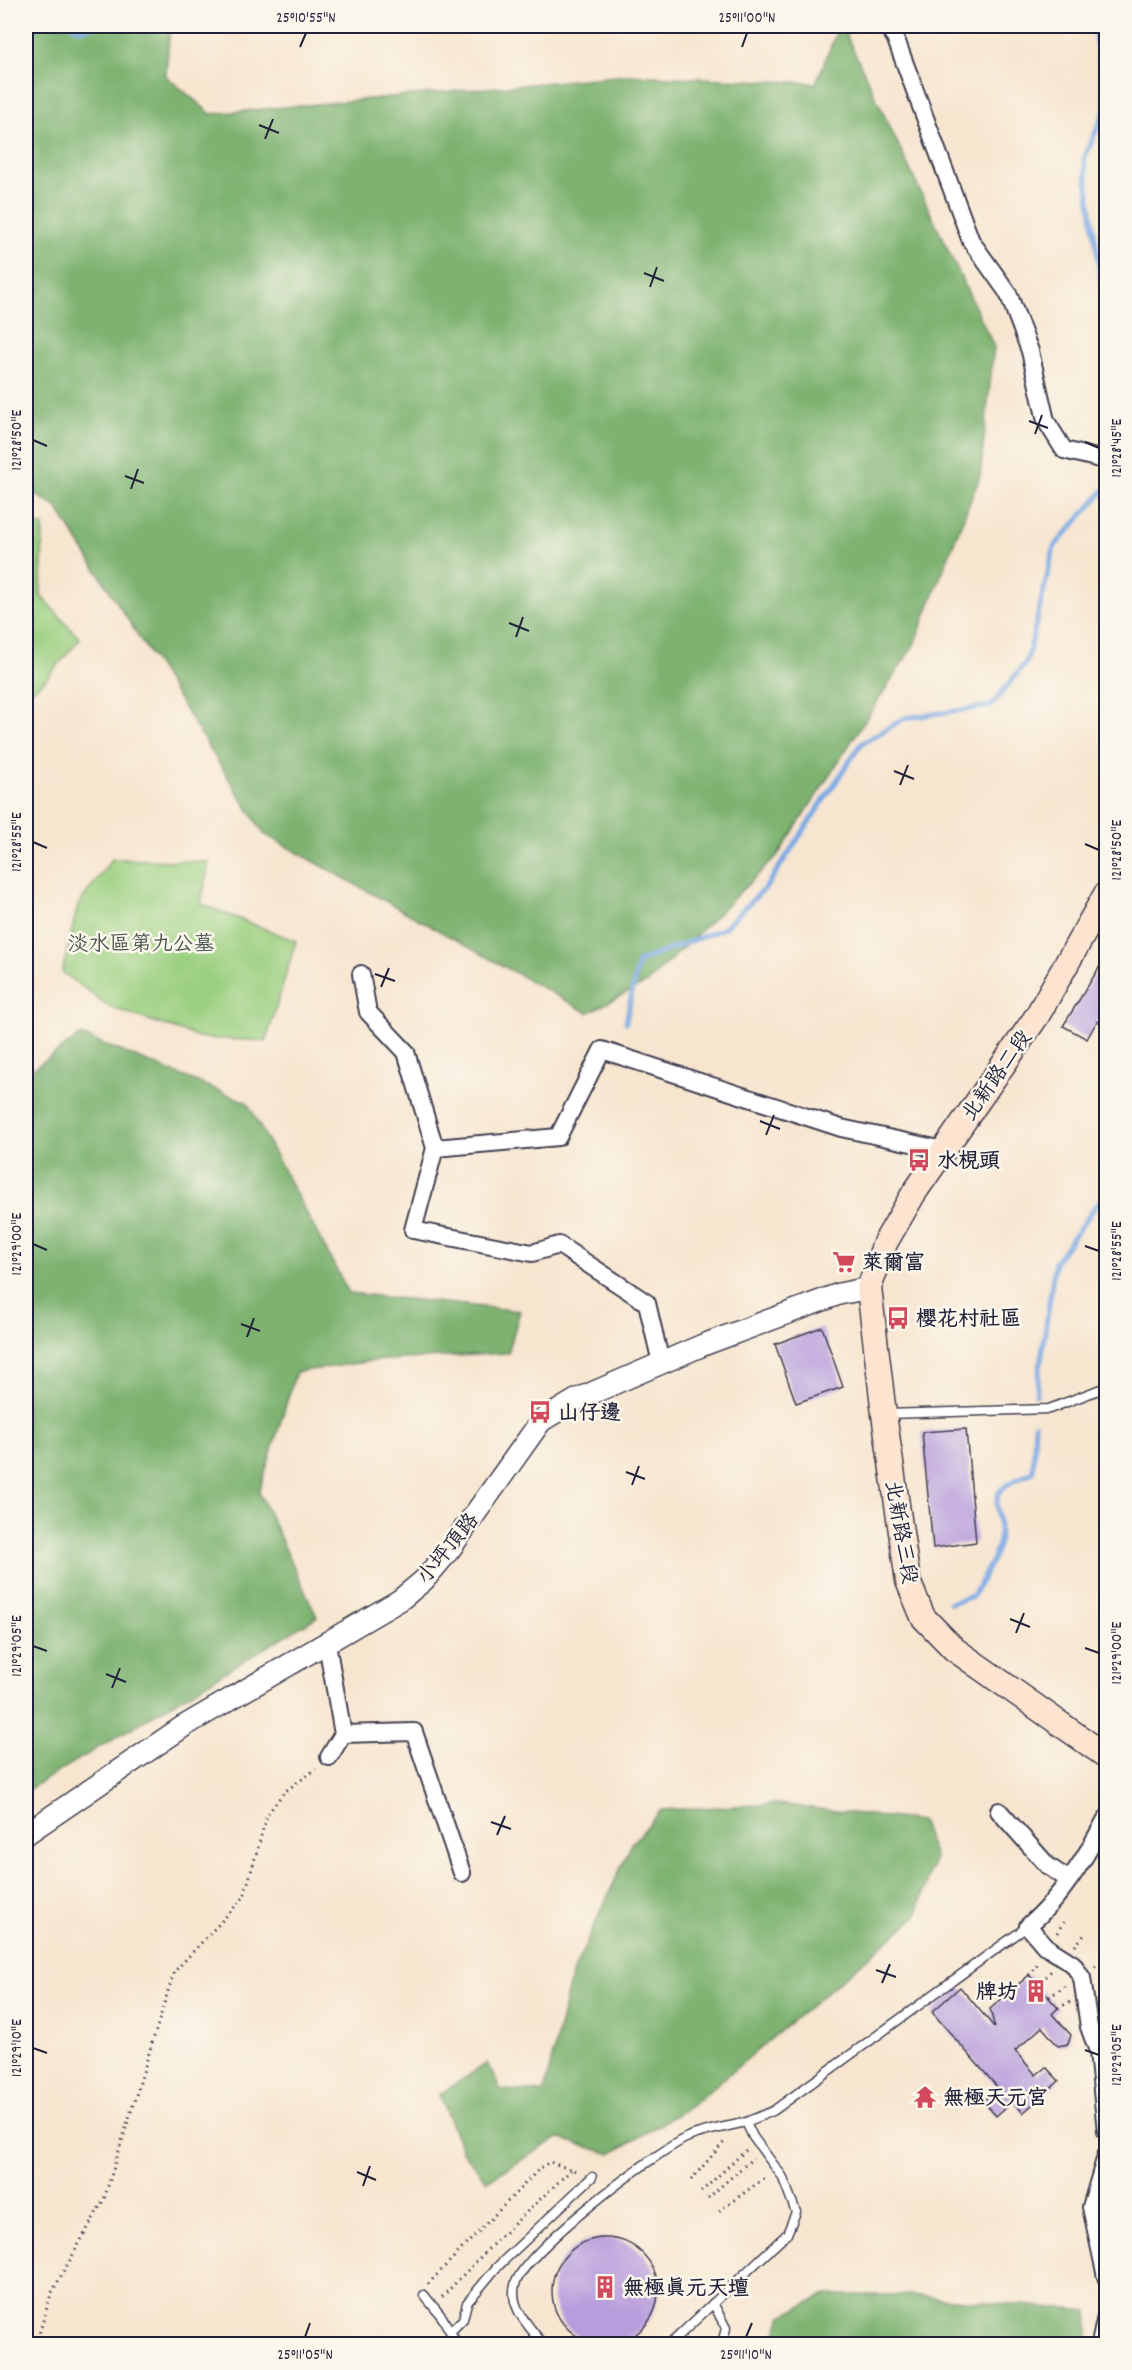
<svg xmlns="http://www.w3.org/2000/svg" width="1132" height="2370" viewBox="0 0 1132 2370" font-family="Dekko,'LXGW WenKai TC',sans-serif">
<rect width="100%" height="100%" fill="#fbf7ec"/>
<filter id="ink" filterUnits="userSpaceOnUse"><feTurbulence type="fractalNoise" baseFrequency=".0167" numOctaves="2"/><feDisplacementMap in="SourceGraphic" scale="12" xChannelSelector="R" yChannelSelector="G"/><feConvolveMatrix kernelMatrix="1 2 1 2 8 2 1 2 1" color-interpolation-filters="sRGB"/></filter>
<filter id="wash" filterUnits="userSpaceOnUse"><feTurbulence type="fractalNoise" baseFrequency=".008" numOctaves="4" result="noise"/><feDisplacementMap in="SourceGraphic" scale="24" xChannelSelector="R" yChannelSelector="G"/><feGaussianBlur stdDeviation="1.35" result="paint"/><feColorMatrix in="noise" values="0 0 0 0 0 0 0 0 0 0 0 0 0 0 0 0 0 1.4 0 .05"/><feComposite in="paint" operator="in"/></filter>
<g filter="url(#wash)">
<rect width="100%" height="100%" fill="#f7e5cf"/>
<path fill="#9cd081" stroke="#5f795e" stroke-width="1.5" d="M26,521L43,526L41,596L80,639L44,681L26,695Z
M112,859L209,862L201,904L296,941L266,1041L202,1038L110,1007L62,972L78,905Z"/>
<path fill="#7db26f" stroke="#506a55" stroke-width="1.5" d="M26,26H170L166,76L211,114L626,75L816,83L839,26H842L994,347L980,476L914,645L778,855L648,982L588,1013L264,834L57,508L26,488Z
M81,1035L247,1102L349,1293L520,1311L508,1353L372,1361L296,1372L259,1492L317,1617L26,1791V1074Z
M776,1804L921,1821L935,1857L916,1917L691,2106L611,2154L558,2138L487,2181L463,2153L439,2095L487,2063L501,2090L544,2092L571,1977L631,1845L661,1810Z
M824,2295H908L1089,2311L1087,2344H772L782,2316Z"/>
<g fill="none" stroke-linecap="round" stroke-linejoin="round">
<path stroke="#7aa9e4" stroke-width="5" d="M73,26L79,29L97,26
M1094,26L1106,105
M1106,108L1084,159L1106,316
M626,1022L638,962L724,928L766,887L861,744L905,718L991,706L1027,661L1054,547L1106,488
M1036,1395L1055,1262L1106,1192
M950,1603L973,1596C979,1583 998,1554 999,1540C1001,1495 981,1494 1033,1472L1035,1424"/>
</g>
<g id="blocks">
<path fill="#b79ddc" d="M1107,955V1027L1097,1021L1087,1039L1063,1026Z
M822,1327L843,1387L796,1403L775,1344Z
M966,1429L976,1542L933,1548L922,1432Z
M1029,1975L1058,2008L1052,2014L1071,2035L1068,2044L1058,2046L1042,2027L1015,2051L1036,2075L1046,2067L1059,2081L1023,2113L1013,2101L996,2116L983,2101L998,2088L932,2012L960,1987L995,2028L990,2009Z
M552 2291a53 53 0 1 1 106 0a53 53 0 1 1-106 0Z"/>
</g>
</g>
<g filter="url(#ink)">
<use href="#blocks" fill-opacity="0" stroke="#423f51" stroke-width="1.5"/>
<g fill="none" stroke-linecap="round" stroke-linejoin="round">
<g stroke="#423f51" stroke-width="11">
<path id="service" d="M887,1414L1049,1409L1106,1387
M424,2295L442,2317L457,2344
M713,2303L726,2328L722,2344
M451,2331L463,2319L467,2303L496,2268L592,2177
M543,2344C530,2327 509,2308 515,2285C523,2252 655,2152 688,2137C706,2130 727,2127 746,2122
M670,2344L787,2234L796,2212L782,2176L753,2137L746,2122L773,2111L1028,1926"/>
</g>
<g stroke="#423f51" stroke-width="20">
<path id="minor" d="M887,26L895,37L971,241L1008,293L1030,351L1046,421L1064,450L1100,459L1106,458
M361,974L368,1012L406,1052L435,1148L413,1230L532,1253L559,1245L647,1303L661,1363
M435,1148L558,1137L602,1050L841,1128L944,1150
M327,1644L343,1734L329,1757
M343,1734L414,1732L462,1873
M999,1811L1048,1866L1069,1880
M1106,1819C1085,1858 1062,1897 1028,1926L1045,1946L1073,1964L1082,1978L1089,2027L1098,2051L1106,2131
M1106,2156L1091,2207L1106,2277
M1100,2344L1106,2316"/>
</g>
<g stroke="#423f51" stroke-width="24">
<path id="tertiary" d="M26,1834L184,1726L400,1600L424,1580L450,1549L541,1421L576,1400L703,1345L839,1294L869,1288"/>
</g>
<g stroke="#423f51" stroke-width="27">
<path id="secondary" d="M1106,894L1037,1016L914,1193L885,1243L869,1288L884,1414L908,1581L923,1617L954,1649L1106,1756"/>
</g>
<path stroke="#423f51" stroke-width="3" stroke-dasharray="1.5 4.5" stroke-linecap="butt" d="M1057,1933L1064,1922
M1075,1946L1085,1934
M1095,1967L1106,1960
M1029,1975L1039,1962
M1038,1986L1051,1971
M1049,1997L1067,1985
M1058,2008L1070,2002
M691,2180L725,2141
M701,2192L746,2150
M708,2198L753,2158
M719,2211L766,2177
M428,2284L540,2168L550,2162L578,2172
M442,2297L494,2243L571,2170
M36,2344L51,2294L104,2199L174,1972L244,1897L267,1815L284,1792L316,1769"/>
<use href="#service" stroke="#fff" stroke-width="8"/>
<use href="#minor" stroke="#fff" stroke-width="16"/>
<use href="#tertiary" stroke="#fff" stroke-width="21"/>
<use href="#secondary" stroke="#fde4d1" stroke-width="24"/>
</g>
</g>
<path fill="none" stroke="#22223b" stroke-width="2" d="M300,47L306,33M742,47L747,33M259,125L279,133M265,139L273,119M644,273L664,281M650,287L657,267M1029,421L1048,428M1035,434L1042,415M33,440L47,446M1085,442L1099,448M125,476L144,483M131,489L138,469M509,623L529,631M516,637L523,617M894,771L914,779M900,785L908,765M33,842L47,848M1085,844L1099,850M375,974L395,981M381,987L389,968M760,1121L780,1129M766,1135L774,1115M33,1244L47,1250M1085,1246L1099,1251M241,1324L260,1331M247,1337L254,1318M626,1472L645,1479M632,1485L639,1466M1010,1619L1030,1627M1016,1633L1024,1613M33,1646L47,1651M1085,1648L1099,1653M106,1674L126,1682M112,1688L120,1668M491,1822L511,1829M497,1835L505,1816M876,1970L896,1977M882,1983L890,1964M33,2048L47,2053M1085,2050L1099,2055M357,2172L376,2180M363,2186L370,2166M305,2337L310,2323M746,2337L752,2323"/>
<defs>
<g id="bus-bare" transform="scale(1.8)"><path d="M-5-6H5V4H4V6H2V4H-2V6H-4V4H-5ZM-3.5-4V0h7V-4ZM-3.5 1.2v1.5H-2V1.2ZM2 1.2v1.5H3.5V1.2Z" fill="#d1495b" stroke="#fbf7ec" stroke-width="2.5" paint-order="stroke"/></g>
<g id="supermarket-bare" transform="scale(1.8)"><path d="M-6-5.5h2.5l.6 2H6L4.5 2H-2.5L-4.4-4H-6ZM-1.5 3.2a1.3 1.3 0 1 0 .1 0ZM3 3.2a1.3 1.3 0 1 0 .1 0Z" fill="#d1495b" stroke="#fbf7ec" stroke-width="2.5" paint-order="stroke"/></g>
<g id="building-bare" transform="scale(1.8)"><path d="M-4-6H4V6H1V3H-1V6H-4ZM-2.5-4.3h1.7v1.8h-1.7ZM.8-4.3h1.7v1.8H.8ZM-2.5-1h1.7V.8h-1.7ZM.8-1h1.7V.8H.8Z" fill="#d1495b" stroke="#fbf7ec" stroke-width="2.5" paint-order="stroke"/></g>
<g id="temple-bare" transform="scale(1.8)"><path d="M0-6L5-2H3V0L6.5 2.5H4V6H1.5V3h-3V6H-4V2.5H-6.5L-3 0V-2H-5Z" fill="#d1495b" stroke="#fbf7ec" stroke-width="2.5" paint-order="stroke"/></g>
</defs>
<g fill-rule="evenodd">
<use href="#bus-bare" x="919" y="1160"/>
<use href="#supermarket-bare" x="844" y="1262"/>
<use href="#bus-bare" x="898" y="1318"/>
<use href="#bus-bare" x="540" y="1412"/>
<use href="#building-bare" x="1036" y="1991"/>
<use href="#temple-bare" x="925" y="2097"/>
<use href="#building-bare" x="605" y="2287"/>
</g>
<g text-anchor="middle" stroke-width="5" stroke-linejoin="round" paint-order="stroke">
<g font-size="21" fill="#475650" stroke="#fbf7ec">
<text x="141" y="950">淡水區第九公墓</text>
</g>
<g font-size="21" fill="#22223b" stroke="#fbf7ec">
<text transform="translate(996 1075) rotate(-55)" y="7">北新路二段</text>
<text transform="translate(902 1532) rotate(80)" y="7">北新路三段</text>
<text transform="translate(447 1548) rotate(-51)" y="7">小坪頂路</text>
</g>
<g font-size="21" font-weight="bold" fill="#22223b" stroke="#fbf7ec" text-anchor="start">
<text x="937" y="1167">水梘頭</text>
<text x="862" y="1269">萊爾富</text>
<text x="916" y="1325">櫻花村社區</text>
<text x="558" y="1419">山仔邊</text>
<text x="1018" y="1998" text-anchor="end">牌坊</text>
<text x="943" y="2104">無極天元宮</text>
<text x="623" y="2294">無極真元天壇</text>
</g>
</g>
<rect width="1132" height="2370" fill="none" stroke="#fbf7ec" stroke-width="66"/>
<rect x="33" y="33" width="1066" height="2304" fill="none" stroke="#22223b" stroke-width="2"/>
<g font-size="15" text-anchor="middle" fill="#22223b">
<text x="306" y="22">25°10'55"N</text>
<text x="747" y="22">25°11'00"N</text>
<text transform="translate(16 440) rotate(-90)" y="5">121°28'50"E</text>
<text transform="translate(1116 448) rotate(-90)" y="5">121°28'45"E</text>
<text transform="translate(16 842) rotate(-90)" y="5">121°28'55"E</text>
<text transform="translate(1116 850) rotate(-90)" y="5">121°28'50"E</text>
<text transform="translate(16 1244) rotate(-90)" y="5">121°29'00"E</text>
<text transform="translate(1116 1251) rotate(-90)" y="5">121°28'55"E</text>
<text transform="translate(16 1646) rotate(-90)" y="5">121°29'05"E</text>
<text transform="translate(1116 1653) rotate(-90)" y="5">121°29'00"E</text>
<text transform="translate(16 2048) rotate(-90)" y="5">121°29'10"E</text>
<text transform="translate(1116 2055) rotate(-90)" y="5">121°29'05"E</text>
<text x="305" y="2359">25°11'05"N</text>
<text x="746" y="2359">25°11'10"N</text>
</g>
</svg>
